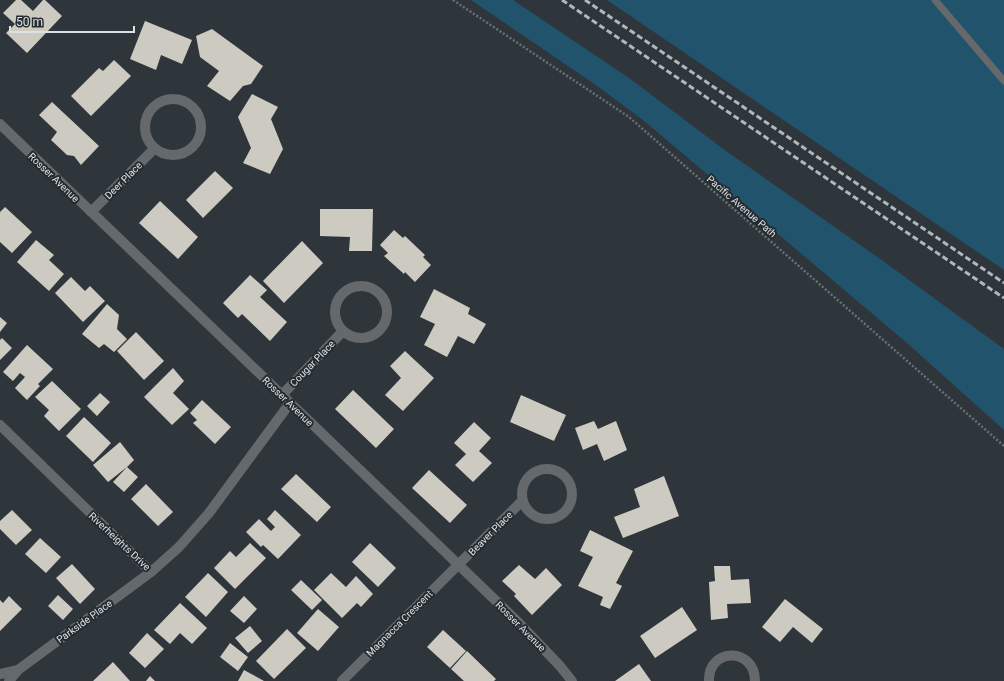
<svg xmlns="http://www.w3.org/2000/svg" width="1004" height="681" viewBox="0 0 1004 681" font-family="Roboto,sans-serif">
<rect width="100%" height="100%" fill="#2f363b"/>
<path fill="#22536c" d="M471,0H513L629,78L726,151L876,256L1004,349V430L907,343L643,120L593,83Z
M607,0H1004V270Z"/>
<path fill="#cdcbc1" d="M16,0H21L33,11L43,0H45L62,16L27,53L6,33L15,24L3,13Z
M145,21L192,40L182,64L161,55L156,70L130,59Z
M212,29L263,66L251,84L243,86L230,101L207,86L219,71L200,57L196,36Z
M114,60L131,76L91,116L71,96L99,68L103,71Z
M252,94L278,107L271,119L283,149L270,174L243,163L251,148L238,117Z
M52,102L99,146L81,165L74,156L67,155L51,140L57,132L39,115Z
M215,171L233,188L203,218L186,200Z
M160,201L198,237L178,259L139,223Z
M5,207L32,232L12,253L0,242V212Z
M320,209H373L372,251H349L350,237L320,236Z
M394,230L403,238L405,236L425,255L423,257L431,265L415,282L405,272L404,274L384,256L388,253L380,245Z
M36,240L54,255L49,260L64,274L49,291L17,262Z
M302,241L323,263L284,303L263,281Z
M250,275L267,290L260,297L287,322L270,341L242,314L238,318L223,303Z
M71,277L85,291L90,286L105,301L83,322L55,293Z
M434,289L470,308L468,314L486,324L474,344L458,336L447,357L424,345L435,324L420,317Z
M107,304L119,315L117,329L127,339L114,352L104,344L99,348L82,334Z
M0,317L7,323L0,332Z
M136,332L164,361L144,380L117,351Z
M2,338L12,348L0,360V340Z
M27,345L53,369L38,384L40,386L27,400L15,388L25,377L20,373L13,381L3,372Z
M405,351L434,378L403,411L385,395L401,378L390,366Z
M173,368L184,381L173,393L189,409L172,425L144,397Z
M52,381L81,409L59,431L44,416L49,410L35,397Z
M353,390L394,429L376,448L335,409Z
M100,393L110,402L97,416L87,406Z
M521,395L566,415L554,441L510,422Z
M202,400L231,427L215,444L193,423L197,420L190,413Z
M84,417L111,443L93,462L66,436Z
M594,421L598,429L616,421L627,450L604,461L597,444L583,450L575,428Z
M474,422L491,438L479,451L492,463L473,482L455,465L466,454L454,443Z
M120,442L134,460L127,467L108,482L93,465Z
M127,467L138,477L124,492L113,482Z
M429,470L467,505L450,523L412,488Z
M296,474L331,507L317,522L281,489Z
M664,476L679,516L623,538L614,517L640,507L634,489Z
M146,484L173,512L158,526L131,499Z
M12,510L32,530L16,545L0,529V521Z
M275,510L301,535L278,559L263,545L261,547L246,532L259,519L271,531L275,527L267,519Z
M590,530L633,551L616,583L622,586L610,609L600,605L603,597L578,586L593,557L580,551Z
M40,538L61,557L46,573L25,554Z
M250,543L266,558L235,589L214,568L230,551L236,557Z
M370,543L396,568L378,587L352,562Z
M72,564L95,589L80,604L56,578Z
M519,565L535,579L546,568L562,585L532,615L514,596L516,594L502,581Z
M714,566H730L731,580L749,579L751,603L727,604L728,618L711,620L709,582L715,581Z
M208,573L228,592L206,617L185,597Z
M331,573L346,587L356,576L373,594L361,607L357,603L342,618L314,590Z
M301,580L322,600L312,610L291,590Z
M58,595L73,609L63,620L48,606Z
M9,596L22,609L0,631V600L3,603Z
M244,596L257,609L244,623L230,611Z
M785,599L823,629L812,643L793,627L780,642L762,627Z
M180,603L207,628L192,644L180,633L170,644L154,630Z
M682,607L697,630L655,658L640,636Z
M318,609L339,627L318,651L297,633Z
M250,626L262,641L248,653L235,638Z
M287,629L306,648L274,679L256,661Z
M443,630L466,651L450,668L427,647Z
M147,633L164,649L145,668L129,653Z
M230,643L248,657L238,671L220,657Z
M467,651L496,679L494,681H464L451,669Z
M113,662L130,681H93Z
M639,664L651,681H615Z
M244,670L264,681H238Z
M150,676L155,681H146Z"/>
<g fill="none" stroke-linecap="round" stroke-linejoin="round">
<path stroke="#6a7074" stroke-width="2.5" stroke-dasharray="2 2" stroke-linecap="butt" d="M453,0L629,117L1004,446"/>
<path stroke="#65696c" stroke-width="7" d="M935,0L1004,81"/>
<path stroke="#65696c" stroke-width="10" d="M145 127a28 28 0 1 1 56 0a28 28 0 1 1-56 0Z
M0,124L517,621L560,666L572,681
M91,212L155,148
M335 312a26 26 0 1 1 52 0a26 26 0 1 1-52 0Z
M282,395L343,331
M0,425L151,572
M522 494a25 25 0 1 1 50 0a25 25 0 1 1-50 0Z
M0,674L18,670
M9,681L18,670L151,572L179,547L209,513L290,403
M342,681L522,501
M709,681C708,647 755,647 755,681"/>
<path stroke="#b2b7bb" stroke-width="3" stroke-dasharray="6 3" stroke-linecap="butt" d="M562,0L1004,298
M585,0L1004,283"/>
</g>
<g text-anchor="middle" stroke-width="4" stroke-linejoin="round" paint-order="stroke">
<g font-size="10" fill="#dce1e4" stroke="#252c31">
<text transform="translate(54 177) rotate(44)" y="4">Rosser Avenue</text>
<text transform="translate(123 180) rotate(-45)" y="4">Deer Place</text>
<text transform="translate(742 206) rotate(41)" y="4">Pacific Avenue Path</text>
<text transform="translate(312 363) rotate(-46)" y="4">Cougar Place</text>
<text transform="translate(288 401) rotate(44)" y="4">Rosser Avenue</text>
<text transform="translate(490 533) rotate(-45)" y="4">Beaver Place</text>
<text transform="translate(120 541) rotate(43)" y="4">Riverheights Drive</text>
<text transform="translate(84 621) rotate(-36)" y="4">Parkside Place</text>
<text transform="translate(399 623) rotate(-45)" y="4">Magnacca Crescent</text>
<text transform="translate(521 626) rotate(45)" y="4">Rosser Avenue</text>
</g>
</g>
<path d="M10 26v6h124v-6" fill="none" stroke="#dce1e4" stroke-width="2"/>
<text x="16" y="26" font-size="12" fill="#dce1e4" stroke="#252c31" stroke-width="3" paint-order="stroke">50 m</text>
</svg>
